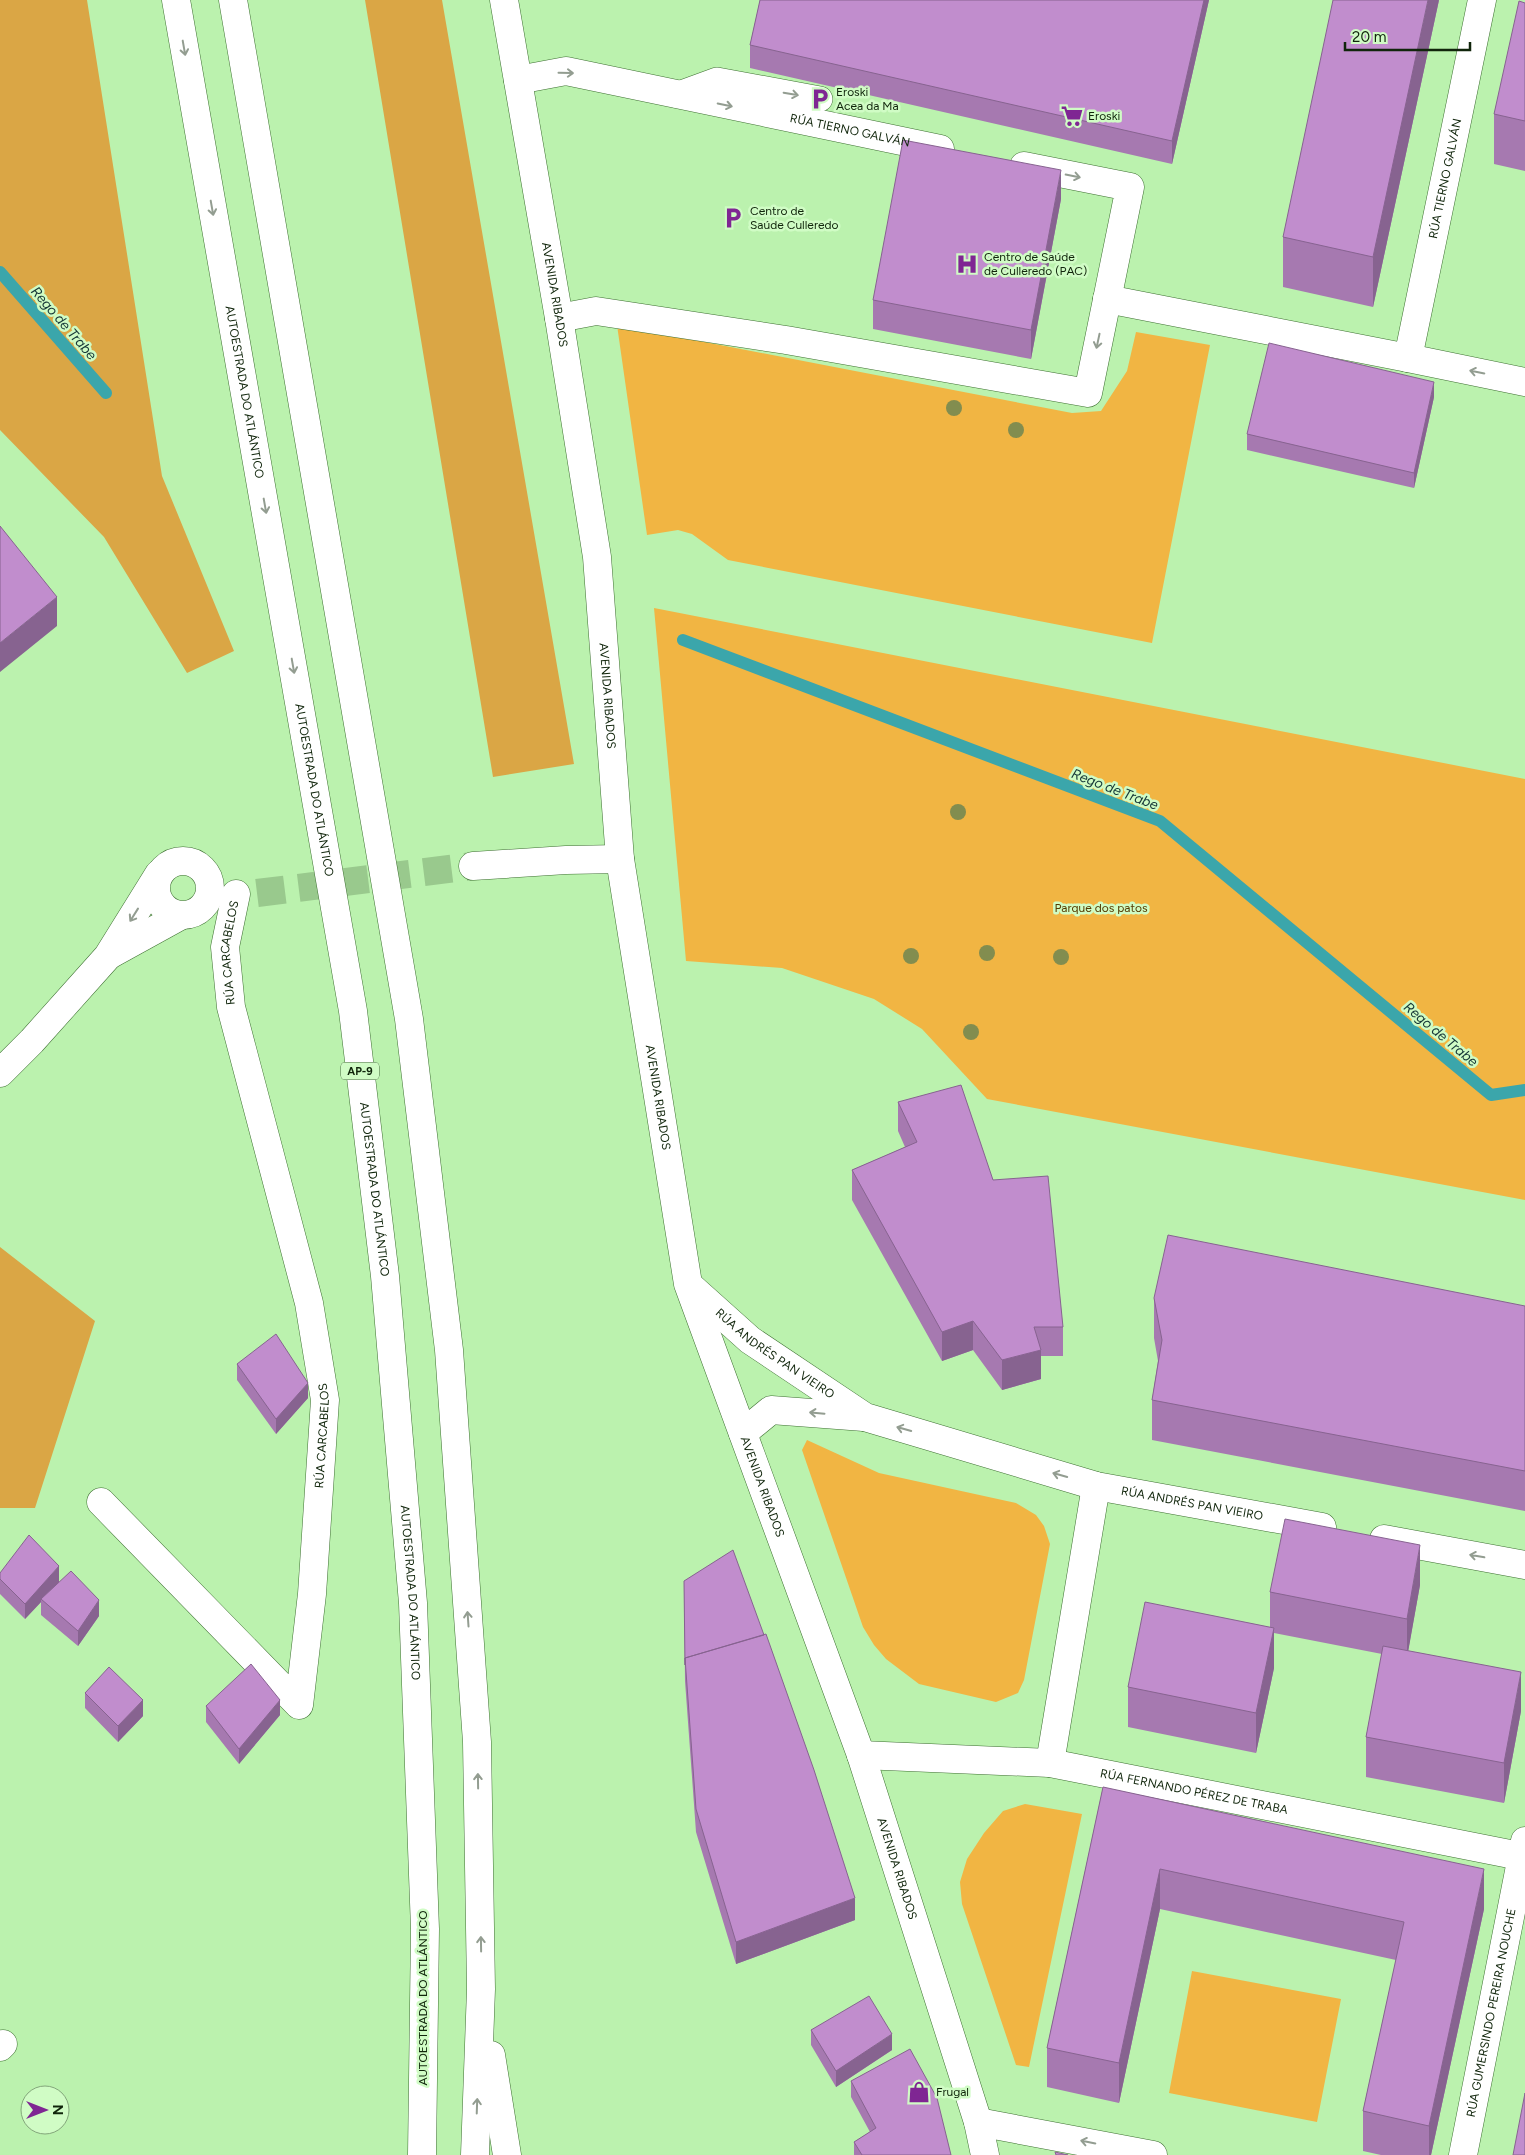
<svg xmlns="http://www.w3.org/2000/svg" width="1525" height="2155" viewBox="0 0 1525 2155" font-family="Figtree,sans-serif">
<rect width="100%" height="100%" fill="#bbf2ae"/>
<path fill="#f1b543" d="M617,325L1072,413L1101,411L1127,371L1136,332L1210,345L1152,643L728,560L692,534L678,530L647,535Z
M654,608L1525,779V1200L987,1099L922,1029L874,999L782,968L686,961Z
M807,1440L879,1473L1016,1503L1036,1515L1044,1526L1050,1544L1024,1680L1018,1693L996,1702L919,1684L886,1659L874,1645L863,1627L802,1450Z
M1025,1804L1082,1814L1029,2067L1016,2065L962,1904L960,1882L967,1859L984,1833L1003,1811Z
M1192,1971L1341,1999L1317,2122L1169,2093Z"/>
<path fill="#daa645" d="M0,0H87L162,476L234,651L187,673L104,537L0,430Z
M365,0H442L574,764L493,777Z
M0,1247L95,1321L35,1508H0Z"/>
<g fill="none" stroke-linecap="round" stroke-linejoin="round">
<path stroke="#3ba6ab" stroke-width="12" d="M0,272L106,393
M683,640L1160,821L1491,1095L1525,1090"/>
<path stroke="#99c98d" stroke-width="28" stroke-dasharray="28 14" stroke-linecap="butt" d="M257,893L473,866"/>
<g stroke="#3e7032" stroke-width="26">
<path id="service" d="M676,95L717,80L820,99"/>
</g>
<g stroke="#3e7032" stroke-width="29">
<g id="minor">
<path id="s1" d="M504,0L559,318L597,557L620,859L688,1284L861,1755L978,2122L985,2155"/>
<path id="s2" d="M518,80L566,71L940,149"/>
<path id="s3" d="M1107,299L1408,358L1482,0"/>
<path d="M559,318L596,311L786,340L1088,393L1130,187L1024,166"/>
<path d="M1408,358L1525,382"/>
<circle cx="183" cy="888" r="27"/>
<path d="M473,866L566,860L620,859"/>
<path d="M111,954L180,916"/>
<path d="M0,1073L32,1041L108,956L159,874"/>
<path id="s4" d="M692,1288L750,1340L865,1417L1096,1486L1322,1527"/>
<path d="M743,1433L771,1410L864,1417"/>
<path id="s5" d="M101,1502L299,1705L312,1594L325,1400L309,1303L231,1007L225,947L236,894"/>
<path d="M1384,1539L1525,1565"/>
<path id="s6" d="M861,1755L1050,1763L1525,1857"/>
<path d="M1050,1763L1096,1486"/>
<path d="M0,2047L3,2044"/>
<path d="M978,2122L1153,2155"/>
<path id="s7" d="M1463,2155L1525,1841"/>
</g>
</g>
<g stroke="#3e7032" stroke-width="29">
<g id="motorway">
<path id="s8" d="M176,0L353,1011L385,1276L413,1603L425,1929L422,2155"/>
<path d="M233,0L409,1019L449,1350L477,1742L481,1989L475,2155"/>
<path d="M491,2055L507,2155"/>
</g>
</g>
<use href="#service" stroke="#fff" stroke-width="25"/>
<use href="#minor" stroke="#fff" stroke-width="28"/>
<use href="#motorway" stroke="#fff" stroke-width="28"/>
</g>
<g fill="#828d4f">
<circle cx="954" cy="408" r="8"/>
<circle cx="1016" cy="430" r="8"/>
<circle cx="958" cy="812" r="8"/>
<circle cx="987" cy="953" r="8"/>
<circle cx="911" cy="956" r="8"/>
<circle cx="1061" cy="957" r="8"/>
<circle cx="971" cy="1032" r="8"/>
</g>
<path fill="#a679b0" d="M760,0H1209L1172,164L750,68V45Z
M1439,0L1373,307L1283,287V237Z
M1525,3V171L1494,164V114Z
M1061,199L1031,359L873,329V300Z
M1434,397L1414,488L1247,450V434Z
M898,1102L993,1180L1063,1327V1356H1041V1379L1002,1390L973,1350L942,1361L852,1200V1170L905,1147L898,1131Z
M1154,1298L1525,1306V1511L1152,1440V1400L1158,1361L1154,1338Z
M237,1364L308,1398L276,1434L237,1380Z
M0,1573L59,1582L99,1616L78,1646L41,1615V1602L25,1619L0,1594Z
M684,1581L855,1920L736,1964L696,1832L685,1681Z
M1420,1585L1408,1651L1521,1711L1504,1803L1366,1777V1737L1382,1654L1274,1633V1668L1256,1753L1128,1727V1687L1270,1628V1592Z
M85,1693L143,1716L118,1742L85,1708Z
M206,1706L280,1715L239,1764L206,1722Z
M1103,1787L1484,1909L1431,2155H1381L1363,2151V2111L1396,1960L1160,1909L1119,2103L1047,2087V2048Z
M811,2030L892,2050L836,2087L811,2045Z
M851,2081L951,2155H854V2142L870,2132L851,2097Z"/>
<path fill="#876390" d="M1204,0H1209L1172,164V141Z
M1428,0H1439L1373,307V257Z
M1061,170V199L1031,359V330Z
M1434,382V397L1414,488V473Z
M57,597V626L0,672V643Z
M973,1321V1350L942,1361V1332Z
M1041,1350V1379L1002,1390V1360Z
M308,1383V1398L276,1434V1419Z
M1420,1545V1585L1407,1658V1619Z
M59,1566V1582L41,1599V1602L25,1619V1604Z
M99,1600V1616L78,1646V1631Z
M1274,1628V1668L1256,1753V1713Z
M1521,1672V1711L1504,1803V1763Z
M143,1700V1716L118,1742V1726Z
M280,1700V1715L239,1764V1749Z
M1160,1869V1909L1119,2103V2063Z
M1484,1869V1909L1431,2155H1429V2126Z
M855,1898V1920L736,1964V1942Z
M892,2034V2050L836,2087V2071Z"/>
<path fill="#c18dcd" stroke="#876390" d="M760,0H1204L1172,141L750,45Z
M1333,0H1428L1373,257L1283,237Z
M1519,1L1525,3V121L1494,114Z
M903,140L1061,170L1031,330L873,300Z
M1269,343L1434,382L1414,473L1247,434Z
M0,526L57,597L0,643Z
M961,1085L993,1180L1048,1176L1063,1327H1034L1041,1350L1002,1360L973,1321L942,1332L852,1170L917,1142L898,1102Z
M1168,1235L1525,1306V1471L1152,1400L1162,1340L1154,1298Z
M276,1334L308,1383L276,1419L237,1364Z
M1285,1519L1420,1545L1407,1619L1270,1592Z
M29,1535L59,1566L25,1604L0,1579V1573Z
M733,1550L764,1635L685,1658V1665L684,1581Z
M71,1571L99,1600L78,1631L41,1599Z
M1145,1602L1274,1628L1256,1713L1128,1687Z
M766,1634L814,1770L855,1898L736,1942L696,1809L685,1658Z
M1383,1646L1521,1672L1504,1763L1366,1737Z
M251,1664L280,1700L239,1749L206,1706Z
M109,1667L143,1700L118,1726L85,1693Z
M1103,1787L1484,1869L1429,2126L1363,2111L1404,1922L1160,1869L1119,2063L1047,2048Z
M869,1996L892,2034L836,2071L811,2030Z
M910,2049L937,2098L951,2155H862L854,2142L876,2128L851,2081Z
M1525,2093V2155H1513Z
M1055,2152L1068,2155H1056Z"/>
<defs><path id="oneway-shaft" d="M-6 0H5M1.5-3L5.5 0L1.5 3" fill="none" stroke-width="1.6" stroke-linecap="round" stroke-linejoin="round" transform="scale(1.25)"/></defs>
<g stroke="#939d91">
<use href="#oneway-shaft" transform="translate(184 48) rotate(80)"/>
<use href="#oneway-shaft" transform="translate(566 73) rotate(1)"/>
<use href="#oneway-shaft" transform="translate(791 94) rotate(10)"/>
<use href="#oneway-shaft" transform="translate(725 105) rotate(12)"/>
<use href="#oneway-shaft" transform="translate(1073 176) rotate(11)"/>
<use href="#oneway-shaft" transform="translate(212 208) rotate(80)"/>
<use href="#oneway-shaft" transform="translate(1098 341) rotate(102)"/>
<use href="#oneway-shaft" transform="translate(1477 372) rotate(-169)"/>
<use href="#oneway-shaft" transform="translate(265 506) rotate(80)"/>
<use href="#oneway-shaft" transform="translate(293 666) rotate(80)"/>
<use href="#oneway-shaft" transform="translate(134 915) rotate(122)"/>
<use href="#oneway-shaft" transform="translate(817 1413) rotate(-175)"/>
<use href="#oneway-shaft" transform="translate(904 1429) rotate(-164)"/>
<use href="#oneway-shaft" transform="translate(1060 1475) rotate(-164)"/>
<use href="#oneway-shaft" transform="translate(1477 1556) rotate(-170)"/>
<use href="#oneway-shaft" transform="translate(468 1619) rotate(-94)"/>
<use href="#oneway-shaft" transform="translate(478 1781) rotate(-91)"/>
<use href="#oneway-shaft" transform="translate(481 1944) rotate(-91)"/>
<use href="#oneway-shaft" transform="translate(477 2106) rotate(-88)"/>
<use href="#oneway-shaft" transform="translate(1088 2142) rotate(-169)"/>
</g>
<defs>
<g id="parking-bare" transform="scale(1.725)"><path d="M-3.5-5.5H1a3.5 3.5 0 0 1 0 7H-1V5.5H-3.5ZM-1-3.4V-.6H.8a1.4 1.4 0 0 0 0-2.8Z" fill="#7f2693" stroke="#d0fcc5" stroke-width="2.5" paint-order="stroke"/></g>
<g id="supermarket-bare" transform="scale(1.725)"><path d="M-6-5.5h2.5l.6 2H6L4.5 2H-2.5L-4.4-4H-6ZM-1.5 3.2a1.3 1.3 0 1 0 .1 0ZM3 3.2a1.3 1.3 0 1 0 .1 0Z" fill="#7f2693" stroke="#d0fcc5" stroke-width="2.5" paint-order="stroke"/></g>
<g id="hospital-bare" transform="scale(1.725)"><path d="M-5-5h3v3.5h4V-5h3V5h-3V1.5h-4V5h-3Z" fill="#7f2693" stroke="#d0fcc5" stroke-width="2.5" paint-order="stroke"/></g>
<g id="shop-bare" transform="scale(1.725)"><path d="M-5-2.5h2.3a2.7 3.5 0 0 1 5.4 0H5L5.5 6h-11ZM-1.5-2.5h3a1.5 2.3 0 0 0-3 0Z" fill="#7f2693" stroke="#d0fcc5" stroke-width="2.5" paint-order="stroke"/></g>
</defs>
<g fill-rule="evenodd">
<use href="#parking-bare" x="820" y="99"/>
<use href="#supermarket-bare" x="1072" y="116"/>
<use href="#parking-bare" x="733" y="218"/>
<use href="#hospital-bare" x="967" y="264"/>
<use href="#shop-bare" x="919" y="2092"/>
</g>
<g text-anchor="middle" stroke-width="5" stroke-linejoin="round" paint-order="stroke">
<rect fill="#d0fcc5" stroke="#4a6643" stroke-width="1" x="341" y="1062.5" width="38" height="17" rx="4"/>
<g font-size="11" font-weight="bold" fill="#10250b">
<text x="360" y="1075">AP-9</text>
</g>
<g font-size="12" fill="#10250b" stroke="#d0fcc5" text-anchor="start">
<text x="836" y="96">Eroski<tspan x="836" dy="14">Acea da Ma</tspan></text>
<text x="1088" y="120">Eroski</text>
<text x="750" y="215">Centro de<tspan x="750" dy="14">Saúde Culleredo</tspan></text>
<text x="984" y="261">Centro de Saúde<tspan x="984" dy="14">de Culleredo (PAC)</tspan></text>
<text x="936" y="2096">Frugal</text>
</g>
<g font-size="12" fill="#10250b" stroke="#d0fcc5">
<text dy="4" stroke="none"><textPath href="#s2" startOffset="339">RÚA TIERNO GALVÁN</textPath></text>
<text dy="4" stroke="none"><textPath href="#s3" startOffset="490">RÚA TIERNO GALVÁN</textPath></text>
<text dy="4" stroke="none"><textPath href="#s1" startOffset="299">AVENIDA RIBADOS</textPath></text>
<text dy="4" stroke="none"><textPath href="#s8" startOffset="398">AUTOESTRADA DO ATLÁNTICO</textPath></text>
<text dy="4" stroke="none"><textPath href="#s1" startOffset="704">AVENIDA RIBADOS</textPath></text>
<text dy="4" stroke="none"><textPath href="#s8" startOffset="802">AUTOESTRADA DO ATLÁNTICO</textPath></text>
<text dy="4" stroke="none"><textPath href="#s5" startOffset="1049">RÚA CARCABELOS</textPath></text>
<text dy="4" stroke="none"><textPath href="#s1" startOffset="1109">AVENIDA RIBADOS</textPath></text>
<text dy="4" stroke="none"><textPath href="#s8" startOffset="1206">AUTOESTRADA DO ATLÁNTICO</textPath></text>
<text dy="4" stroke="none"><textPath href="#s4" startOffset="106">RÚA ANDRÉS PAN VIEIRO</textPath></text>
<text dy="4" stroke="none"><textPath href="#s5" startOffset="554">RÚA CARCABELOS</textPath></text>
<text dy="4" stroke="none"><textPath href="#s1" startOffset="1514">AVENIDA RIBADOS</textPath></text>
<text dy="4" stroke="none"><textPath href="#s4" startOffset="555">RÚA ANDRÉS PAN VIEIRO</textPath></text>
<text dy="4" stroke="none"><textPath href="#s8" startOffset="1611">AUTOESTRADA DO ATLÁNTICO</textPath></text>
<text dy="4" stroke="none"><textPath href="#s6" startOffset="336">RÚA FERNANDO PÉREZ DE TRABA</textPath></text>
<text dy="4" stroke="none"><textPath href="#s1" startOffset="1919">AVENIDA RIBADOS</textPath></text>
<text transform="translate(423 1998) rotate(-90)" y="4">AUTOESTRADA DO ATLÁNTICO</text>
<text dy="4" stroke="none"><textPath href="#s7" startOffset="145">RÚA GUMERSINDO PEREIRA NOUCHE</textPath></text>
</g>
<g font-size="12" fill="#543a01" stroke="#d0fcc5">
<text x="1101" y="912">Parque dos patos</text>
</g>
<g font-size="14" font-style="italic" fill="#153637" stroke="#d0fcc5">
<text transform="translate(64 323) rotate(49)" y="5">Rego de Trabe</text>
<text transform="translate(1115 789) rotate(21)" y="5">Rego de Trabe</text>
<text transform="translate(1441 1034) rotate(40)" y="5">Rego de Trabe</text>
</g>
</g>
<g transform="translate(45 2110) rotate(90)"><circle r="24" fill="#d0fcc5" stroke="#83a67b"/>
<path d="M0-4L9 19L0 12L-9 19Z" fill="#7f2693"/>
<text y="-8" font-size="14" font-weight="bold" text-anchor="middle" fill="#10250b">N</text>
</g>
<path d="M1345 42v8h125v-8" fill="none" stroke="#10250b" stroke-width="2.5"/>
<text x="1352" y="42" font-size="15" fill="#10250b" stroke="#d0fcc5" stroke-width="4" paint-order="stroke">20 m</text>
</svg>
